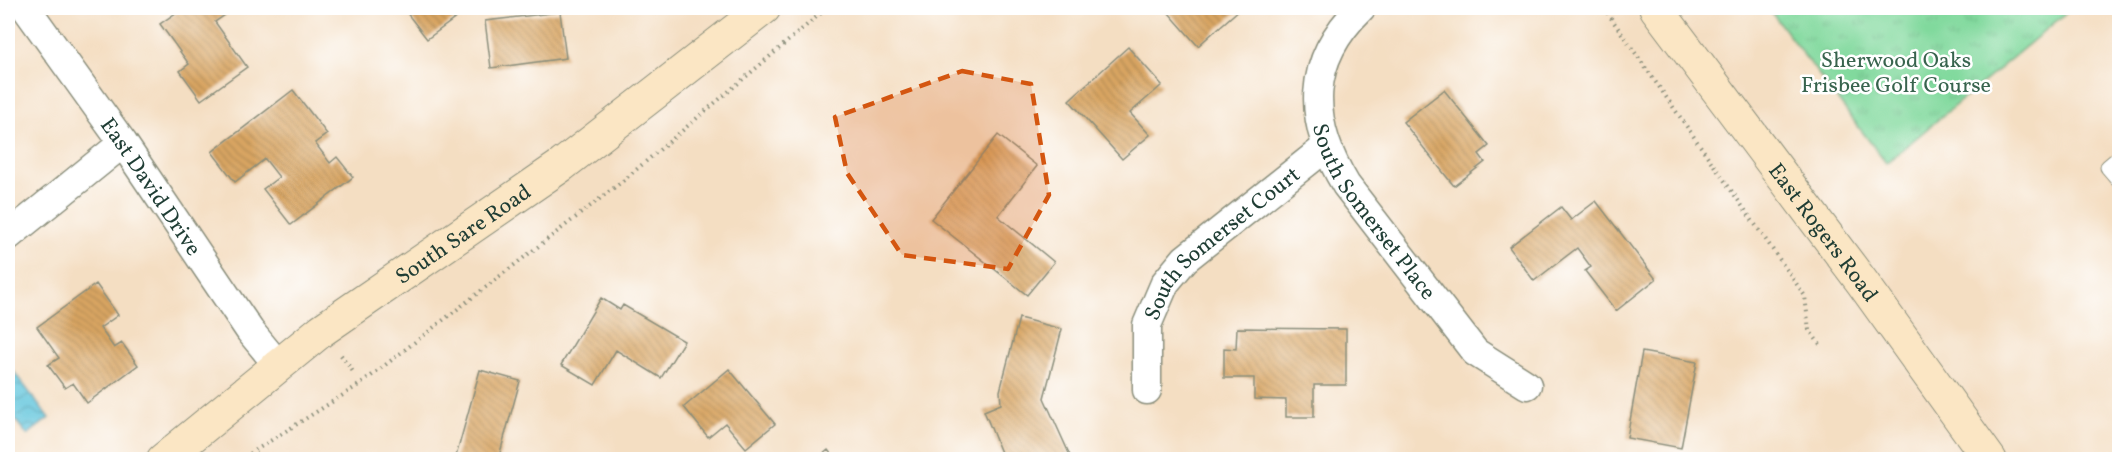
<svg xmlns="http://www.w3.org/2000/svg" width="2127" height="467" viewBox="0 0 2127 467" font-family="Vollkorn,serif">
<defs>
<pattern id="grass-tufts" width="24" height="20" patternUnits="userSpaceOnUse" patternTransform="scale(1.5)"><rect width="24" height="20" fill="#81d99d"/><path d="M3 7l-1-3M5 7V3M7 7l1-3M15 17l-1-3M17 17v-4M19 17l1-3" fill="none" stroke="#6fbb88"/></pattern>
<pattern id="water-waves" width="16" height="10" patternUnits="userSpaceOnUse" patternTransform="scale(1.5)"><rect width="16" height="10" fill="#5ec4db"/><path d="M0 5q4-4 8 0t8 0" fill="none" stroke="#4da0b2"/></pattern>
<pattern id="building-back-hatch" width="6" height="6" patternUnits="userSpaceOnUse" patternTransform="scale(1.5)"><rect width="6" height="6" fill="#d9a562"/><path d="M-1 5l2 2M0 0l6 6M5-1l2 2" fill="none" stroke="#af8852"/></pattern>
</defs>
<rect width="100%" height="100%" fill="#fff"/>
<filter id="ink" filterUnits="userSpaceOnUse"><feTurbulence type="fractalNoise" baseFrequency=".0167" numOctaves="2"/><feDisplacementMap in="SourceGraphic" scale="12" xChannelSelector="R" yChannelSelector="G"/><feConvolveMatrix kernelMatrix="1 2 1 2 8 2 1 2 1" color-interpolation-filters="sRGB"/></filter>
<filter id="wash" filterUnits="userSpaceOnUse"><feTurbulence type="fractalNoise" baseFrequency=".008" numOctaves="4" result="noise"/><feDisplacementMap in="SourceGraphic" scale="24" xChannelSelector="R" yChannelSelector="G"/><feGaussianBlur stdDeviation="1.35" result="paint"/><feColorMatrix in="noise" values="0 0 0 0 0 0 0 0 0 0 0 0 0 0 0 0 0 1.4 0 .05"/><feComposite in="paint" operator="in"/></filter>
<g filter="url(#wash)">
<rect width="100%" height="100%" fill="#f4dec2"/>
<path fill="url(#grass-tufts)" stroke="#508b68" stroke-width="1.5" d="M1768,8H2072L1886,163Z"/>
<path fill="url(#water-waves)" stroke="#3e8088" stroke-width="1.5" d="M14,372L49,418L27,435L8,410V377Z"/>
<g id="blocks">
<path fill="url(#building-back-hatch)" d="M183,8H235L215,22L247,67L201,100L180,71L189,64L160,24Z
M403,8H466L468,9L427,39Z
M1174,8H1241L1198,46L1168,12Z
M560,12L566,58L491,68L485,21Z
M1128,47L1162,85L1130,113L1150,135L1122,159L1069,100Z
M293,90L327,134L315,143L330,163L337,157L353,177L291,225L263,189L279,177L265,159L235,182L212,152Z
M1444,90L1489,146L1479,154L1485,162L1454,186L1403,122Z
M998,135L1037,166L998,216L1054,262L1027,295L931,219Z
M1596,201L1656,279L1616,311L1585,271L1591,267L1577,248L1534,281L1509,247L1561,207L1571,220Z
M96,284L118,315L100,328L114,348L122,343L138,365L87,403L73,383L65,388L48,365L59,358L37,327Z
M601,298L620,310L623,305L684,341L661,378L616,350L595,385L561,365Z
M1019,318L1062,329L1044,398L1072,460H1004L984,411L1001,404L1000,391Z
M1237,328L1346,329V385H1314V417H1286V400L1254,399V378H1224V348L1236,349Z
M1642,352L1697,362L1681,448L1627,438Z
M729,369L775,424L746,448L725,423L708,437L684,407Z
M480,370L520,381L498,460H455Z
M828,450L836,460H816Z"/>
</g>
</g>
<g filter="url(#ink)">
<use href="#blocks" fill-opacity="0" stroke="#8a8e7b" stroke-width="1.5"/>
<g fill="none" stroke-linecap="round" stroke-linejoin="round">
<g stroke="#8a8e7b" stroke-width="17">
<path id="service" d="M2120,157L2108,167L2120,181"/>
</g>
<g stroke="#8a8e7b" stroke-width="31">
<g id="minor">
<path id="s1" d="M26,8L123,143L250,331L278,365"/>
<path id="s2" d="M1361,8C1306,61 1307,121 1346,185L1475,352L1527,385"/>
<path d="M8,236L123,143"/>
<path id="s3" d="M1147,390V325L1165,283L1185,259L1326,147"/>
</g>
</g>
<g stroke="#8a8e7b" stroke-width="35">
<g id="secondary">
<path id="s4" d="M1656,8L1862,282L1990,460"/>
<path id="s5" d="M163,460L322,330L562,165L764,8"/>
</g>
</g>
<path stroke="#8a8e7b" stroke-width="4" stroke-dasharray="1.5 4.5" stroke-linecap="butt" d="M1604,8L1805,296L1809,330L1822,347
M341,355L354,373
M240,460L362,383L624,180L827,8"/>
<use href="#service" stroke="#fff" stroke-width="15"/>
<use href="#minor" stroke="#fff" stroke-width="28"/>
<use href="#secondary" stroke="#fbe6c4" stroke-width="33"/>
</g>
</g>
<path fill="#d45610" fill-opacity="0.2" stroke="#d45610" stroke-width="4.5" stroke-dasharray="12 8" stroke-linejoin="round" d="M962,71L1031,84L1049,195L1008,269L902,255L847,173L835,117Z"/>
<g text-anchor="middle" stroke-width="5" stroke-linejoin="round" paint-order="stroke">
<g font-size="22" fill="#38644e" stroke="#fff">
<text x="1896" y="67">Sherwood Oaks<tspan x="1896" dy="25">Frisbee Golf Course</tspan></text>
</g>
<g font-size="22" fill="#1f3d34" stroke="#fff">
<text dy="8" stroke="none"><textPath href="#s1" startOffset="218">East David Drive</textPath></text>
<text dy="8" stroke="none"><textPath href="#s2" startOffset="232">South Somerset Place</textPath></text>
<text dy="8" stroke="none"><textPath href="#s5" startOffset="376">South Sare Road</textPath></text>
<text dy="8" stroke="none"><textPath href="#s4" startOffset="280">East Rogers Road</textPath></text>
<text dy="8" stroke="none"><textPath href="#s3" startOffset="178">South Somerset Court</textPath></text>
</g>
</g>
<rect width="2127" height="467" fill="none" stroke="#fff" stroke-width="30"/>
</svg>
